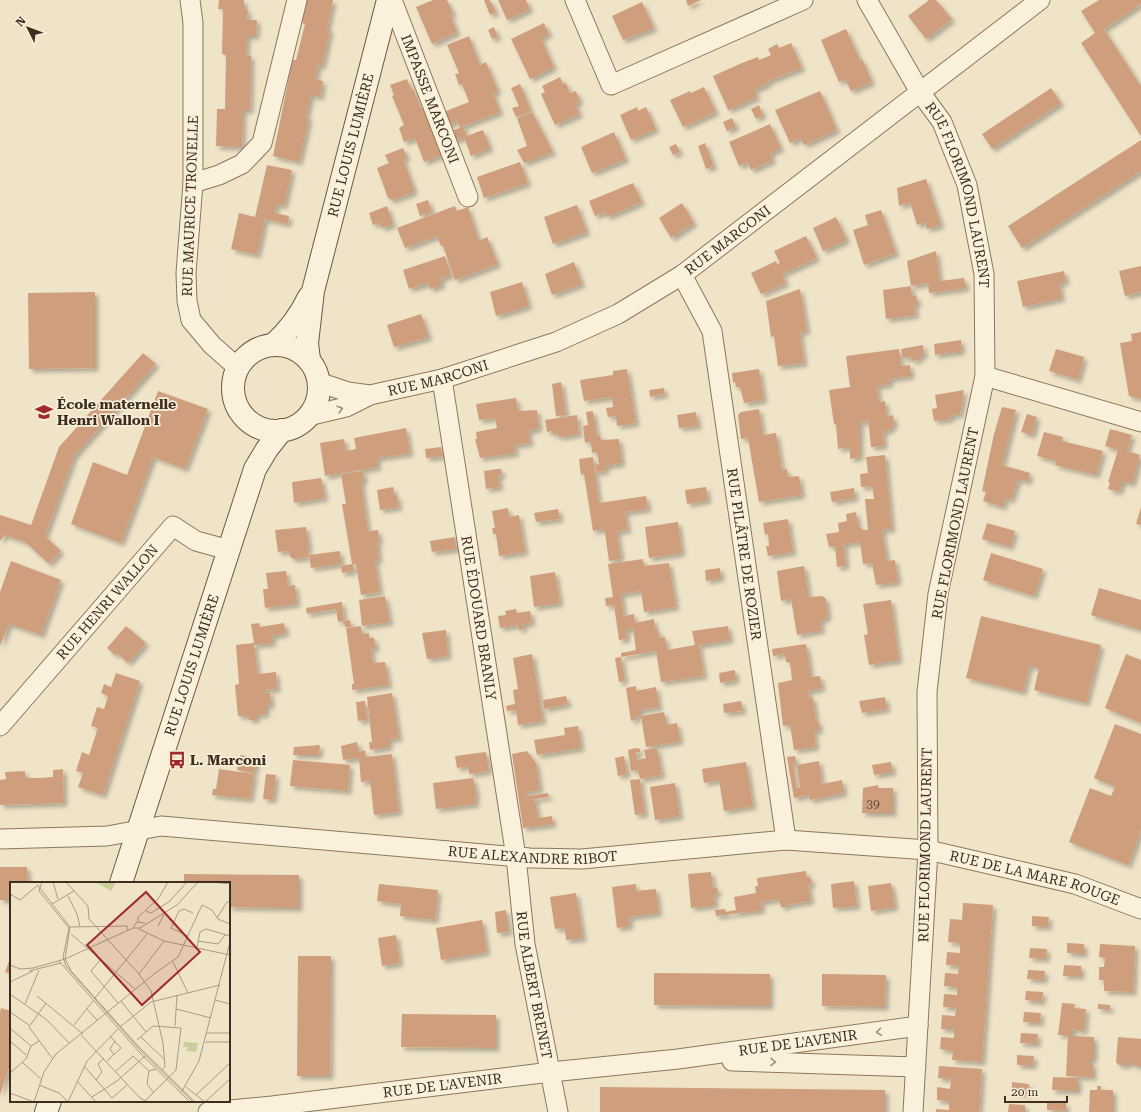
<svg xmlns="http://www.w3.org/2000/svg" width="1141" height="1112" viewBox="0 0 1141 1112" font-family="'Roboto Serif',serif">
<defs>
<filter id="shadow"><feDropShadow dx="3.5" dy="3.5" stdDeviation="2" flood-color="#0004"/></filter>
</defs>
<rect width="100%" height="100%" fill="#f0e4c8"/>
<path fill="#cf9f7d" filter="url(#shadow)" d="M219,0H244V10H248L247,20H257L256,36H247L246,55L251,56L250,110H243L242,147L216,146L217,109H225L226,55L222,54L223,9H218Z
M307,0H333L327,29L330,30L322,66L318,65L315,79L323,81L320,97L311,95L306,117L309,118L299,162L273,156L291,67L293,60H296L305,24L302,23Z
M433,0H447L453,13L450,14L457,32L432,44L416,7Z
M484,0H490L496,12L490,15Z
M498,0H526L530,9L507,20Z
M686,0H701L688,6Z
M929,0H936L952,19L926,39L908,16Z
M1099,0H1141V4L1104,29L1141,86V136L1081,43L1095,33L1081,11Z
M642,2L654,28L623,40L612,16Z
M544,23L549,34L541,38L554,67L530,79L511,39Z
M494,27L498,37L492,39L488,30Z
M846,29L860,60L862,59L872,82L851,91L845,79L839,82L821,40Z
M469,36L480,65L486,62L498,91L493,93L500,112L463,126L467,136L483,130L490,148L471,156L464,137L454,141L450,131L460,128L457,121L446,126L441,113L469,102L462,84L459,85L455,74L459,73L447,45Z
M791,43L802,68L768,81L769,83L754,90L757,97L728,110L713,76L742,63L758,57L759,60L771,55L768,49L777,44L779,48Z
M560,77L563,84L566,83L570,93L576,91L580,101L575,104L580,114L555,125L541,94L545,92L542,86Z
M407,79L411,89L413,88L421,108L425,107L442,155L424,162L415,138L404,142L399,128L404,125L392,96L394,95L390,85Z
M520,84L531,111L516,117L512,108L519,106L511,88Z
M704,87L716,112L683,127L670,100L690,91L691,93Z
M1051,88L1061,103L992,149L982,134Z
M820,91L837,130L804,145L801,138L790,143L775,110Z
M759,105L763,115L756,119L751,109Z
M637,107L638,111L646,107L656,129L631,140L620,115Z
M532,112L553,152L524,163L517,150L527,146L517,118Z
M732,118L736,127L727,131L723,122Z
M770,124L781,148L770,153L773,160L751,170L748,162L739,166L729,142Z
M614,132L626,159L592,173L581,147Z
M1141,140V171L1022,248L1008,226Z
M705,143L714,166L706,169L698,146Z
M676,144L680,152L673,155L669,147Z
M403,148L407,157L403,159L414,189L412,193L392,200L388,198L377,168L389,163L385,155Z
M520,162L528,183L484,198L477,177Z
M267,165L292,170L284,206L276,204L275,213L289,216L288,224L265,219L257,255L231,249L239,213L255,217Z
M926,179L941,225L927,229L925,222L917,225L910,202L899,206L897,188Z
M633,183L642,202L607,217L605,212L595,216L589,201Z
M428,200L432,212L420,216L416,204Z
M682,203L694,223L671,238L659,218Z
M577,205L587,232L553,244L544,217Z
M387,206L393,224L382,228L379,223L373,225L369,213Z
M455,206L457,211L468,207L479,241L487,237L498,264L455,280L443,246H441L437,236L405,248L397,228Z
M881,210L896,253L864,265L853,230L868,225L865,215Z
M836,217L847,240L823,251L813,228Z
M806,236L817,258L782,274L786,283L761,294L751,273L776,261L777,264L780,263L774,251Z
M936,251L940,281L964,278L966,288L929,293L928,283L911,286L912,296L916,295L918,304L914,305L916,315L886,319L883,290L911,286L907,261Z
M445,256L451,275L440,279L442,285L430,289L428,283L409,289L403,270Z
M574,262L582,284L552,295L545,274Z
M1141,266V292L1125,296L1119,271Z
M1064,271L1066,282L1059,283L1062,298L1023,307L1017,281Z
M522,282L529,306L496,316L490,292Z
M800,289L807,331L800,332L804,363L778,366L774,336L771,337L766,301Z
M95,292V368L29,369L28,293Z
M421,314L429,337L394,347L387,325Z
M1141,332V399L1129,396L1120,343L1132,341L1131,334Z
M961,340L962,351L935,355L934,344Z
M923,345L924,356H919V360L912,361V357L903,358L901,349Z
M899,349L901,366L910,365L911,376L889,379L890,384L877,386L879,402L885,401L887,417L893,415L894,424L890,430L883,431L884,446L871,447L868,419L865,420L866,423L863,424L862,420H860V457L850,459V447L838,449L836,424H834L829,390L850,387L846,356Z
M1056,349L1084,357L1078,380L1049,371Z
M143,353L156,364L74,456L45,536L61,551L49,564L25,542L5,535L0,541V515L31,525L59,447Z
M627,369L636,423L617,426L616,416L608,417L606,408L613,407L612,397L584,401L580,380L613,375V371Z
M759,369L764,400L744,403L740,387H736L735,382L733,383L732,373Z
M561,382L566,415L556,416L552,384Z
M664,388L665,394L650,397L649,390Z
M964,390L960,414L950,416L951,419L934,421L932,409L937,408L935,395Z
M158,391L208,409L185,469L153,457L121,543L71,524L93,462L127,475Z
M516,398L518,411L537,410L539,428L528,431L530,443L514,445L516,453L480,458L475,439H477L476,432L497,428L495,418L479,420L476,404Z
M1002,407L1016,410L1002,465L1030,473L1028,482L1018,479L1011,500L1005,498L1003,507L983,501L986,492L982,491L994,434Z
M759,409L763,435L776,433L782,470L787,469L788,477L799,476L802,495L759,502L748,438L741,439L738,415L741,412Z
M593,411L597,436L600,435L601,440L619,439L622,463L605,466L606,471L596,472L595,465L599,464L597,452L592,453L591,442L585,443L583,426L588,425L586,412Z
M696,412L698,426L679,428L677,415Z
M1027,414L1037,417L1032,435L1021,432Z
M577,415L579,434L559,437L558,434L553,435L552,431L547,432L545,420Z
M406,428L410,453L377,458L378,467L325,476L320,443L344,439L346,451L356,449L354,438Z
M1110,429L1132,435L1127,451L1140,455L1132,484L1123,481L1119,492L1108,489L1110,482H1108L1118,450L1105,446Z
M1044,432L1063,437L1062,441L1103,451L1096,475L1055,465L1056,461L1037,456Z
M441,447L443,456L426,458L425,449Z
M885,455L892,529L882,530L887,561L895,560L898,582L876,585L872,563L863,564L860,542L844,544L846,566L837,567L835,546L829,547L826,534L839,532L838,523L847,521L846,514L856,512L858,525L863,530H868L865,499H874L872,486L861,487L860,474L868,473L866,457Z
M593,457L599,503L646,496L648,509L625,512L628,530L617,531L621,559L609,561L605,533L603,529L593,531L584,474L581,475L579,459Z
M497,469H501L502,475L498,476L500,487L486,489L484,471Z
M363,471L364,481L361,482L368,531L378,530L379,542H377L379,560L375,561L380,592L361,595L356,564H353L354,571L342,573L341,566L352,564L342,504H346L341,474Z
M321,478L325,498L294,503L292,482Z
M393,487L395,496H397L399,507L380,510L377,490Z
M706,487L708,500L687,504L685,490Z
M854,488L855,498L832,502L830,492Z
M1141,507V525L1136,524Z
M508,508L509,517L519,515L525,552L499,556L496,534H493L492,528H495L492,511Z
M558,509L560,519L536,522L534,513Z
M788,519L793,552L768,556L766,546H769L768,534L765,535L763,523Z
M678,522L682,553L649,558L645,527Z
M987,523L1015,531L1010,547L982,539Z
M306,527L309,548H307L309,557L294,559L290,557V551L278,552L275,530Z
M455,537L457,549L432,552L430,541Z
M340,551L341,564L311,568L309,555Z
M991,553L1043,569L1034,596L983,580Z
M643,559L644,566L669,563L676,607L644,612L641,591L621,594L624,616L634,614L635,623L654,619L655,630L658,629L659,638L665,637L667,650L695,645L692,631L728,626L730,640L699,645L704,676L661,682L656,651L621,657L625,681L619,682L615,658L621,657V653L636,650L633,628L626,630L627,639L619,640L614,605L606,606L605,598L613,597L608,564Z
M11,561L61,580L41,635L9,624L0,646V592Z
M804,566L809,597L822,596L826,599L828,615L825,619L820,620L822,630L797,635L791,599L781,601L777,571Z
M720,568L721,578L706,581L705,570Z
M286,571L288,586L295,585L297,604L265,608L263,589H268L266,573Z
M555,572L560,603L534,607L530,576Z
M1099,588L1141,600V630L1091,615Z
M385,596L390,622L362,626L359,600Z
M891,600L899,660L869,665L864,635L868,634L863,604Z
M342,602L344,621L350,620L351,627H345L344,621L338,622L336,609L307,614L306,608Z
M516,609L517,613L530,611L532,623L523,624L524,629L519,630L518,625L500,628L498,616L506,615L505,611Z
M981,616L1101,645L1086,703L1034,690L1039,668L1029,666L1023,692L966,678Z
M259,623L260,627L284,623L286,633L272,636L273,643L254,645L258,674L276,672L277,689L264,690V693L270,692L271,705L266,706V714L256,715V720H249V716H238L235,685L239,684L236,645L254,643L251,624Z
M126,626L146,643L128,663L117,653L115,655L107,648Z
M361,626L362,634L369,633V638H374L376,648L371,649L373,663L385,662L389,685L352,690V684H354L346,628Z
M446,630L448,656L427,659L422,633Z
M806,644L811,677L820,676L822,688L808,691L809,698H813L816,721L818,720L820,730L814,731L816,747L794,750L790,725L783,726L778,683L792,680L790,662H786L785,654L773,656L772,649Z
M532,654L543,721L518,725L516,710L507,711L506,706L515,704L513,690L518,689L513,658Z
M1126,654L1141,660V723L1105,708Z
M735,670L736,680L720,683L719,673Z
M116,673L140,681L103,795L78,787L83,773L76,771L82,752L89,755L98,728L91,726L97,707L104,709L108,696L101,693L104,684L111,687Z
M636,686V691L656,687L659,707L640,710V716L635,717L636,720L631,721L626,688Z
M392,693L399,738L389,739V747L370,750L369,742H372L367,697Z
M566,696L568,704L544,709L543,700Z
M885,697L887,709L862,713L859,701Z
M365,701L367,720L358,721L356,702Z
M741,701L743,711L724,713L723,704Z
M664,712L667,725L677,723L680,741L646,747L641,716Z
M1115,724L1141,734V830L1128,865L1069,842L1090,788L1111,796L1115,787L1094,778Z
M578,726L581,748L537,755L534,740L565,735L564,728Z
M357,742L359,752L365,750L366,757L392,754L399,812L374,815L370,781L361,782L359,758L343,760L341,746Z
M320,745L319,755H293L294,747Z
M635,748L640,749V752H636L637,760L646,758L644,750L657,748L662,775L640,779L645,814L635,815L630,780L640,779L638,770L631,771L628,750Z
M527,751L536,763L540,790L526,792L527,796L548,793L549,797L535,799L538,818L552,816L553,824L523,828L512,754Z
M486,752L489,771L469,774L468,766L457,768L455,756Z
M240,755L257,758L254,773L237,770Z
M624,756L627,774L618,776L615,758Z
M795,756L796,761L793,764L797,788L800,787L797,765L819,761L822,784L842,780L844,793L810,800L809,795L794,798L787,757Z
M293,760L350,765L348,791L290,786Z
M746,762L753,806L724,811L719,780L704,783L702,769Z
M891,762L893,772L874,775L872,765Z
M63,769L64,803L0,805V780L6,779L5,772L25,771V778H40L53,777V770Z
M219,769L254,774L250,799L212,795L213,789H216Z
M266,774L276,775L273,800L263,799Z
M473,778L477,796H475L476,804L436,809L433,783Z
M675,783L680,816L655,820L650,787Z
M878,785V788H893V813H862L863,788Z
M0,867H27L28,883H11V900H0Z
M806,871L807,878H811L812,884L808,885L811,901L786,905L787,907H781L779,899L761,902L762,910L716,916L715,910L725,909L726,912L736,910L734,897L756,893L755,886H758L757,878Z
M711,872L713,888L717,887L718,893L714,894L715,905L691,908L688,874Z
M184,874L299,875V908L229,907V883H184Z
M854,881L857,906L833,908L831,884Z
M891,883L895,907L871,911L868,886Z
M379,884L438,890L435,920L400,916L401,904L377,901Z
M636,884V891L656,889L659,913L629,917L630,926L617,928L612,887Z
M576,893L583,938L566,940L565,928L555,929L550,897Z
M963,903L993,905L982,1062L952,1060L953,1051L940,1049L941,1037L954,1038V1029H941L942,1015L955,1016L956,1008L943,1007L944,994L957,995V987L944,986L945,973L958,974L959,966L946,965L947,952L960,953V943L948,942L950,919L962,920Z
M506,910L509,932L497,933L495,912Z
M1032,916L1049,917L1048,927L1032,926Z
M482,920L487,952L441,960L436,928Z
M396,935L400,963L382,966L378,938Z
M1067,943L1084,944V954L1067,953Z
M1100,944L1135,946L1133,992L1104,991V980H1099V967H1104L1105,958L1099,957Z
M1030,948L1047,949L1046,959L1029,958Z
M11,956V974L5,972Z
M298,956H331L330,1076H297Z
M1064,965L1081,966V976H1063Z
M1028,970L1045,971L1044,980L1027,979Z
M654,973L770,974V1006L654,1005Z
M822,974L886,975L885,1007L822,1006Z
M1026,991L1043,992L1042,1002L1025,1000Z
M1062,1003L1075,1004L1074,1008L1086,1009L1084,1031L1072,1029V1036L1094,1037V1059H1090V1064H1093V1077L1066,1076L1068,1035H1058Z
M1098,1004L1110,1005V1010L1098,1009Z
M1,1008L11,1011V1062L0,1095V1012Z
M1024,1012L1041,1013L1040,1023L1023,1022Z
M402,1014L496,1015V1048L401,1047Z
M1021,1033L1038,1034L1037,1044L1020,1043Z
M1118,1037L1141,1039V1066H1133V1062H1129V1065H1119L1116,1062Z
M1017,1055L1034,1056L1033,1066L1017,1065Z
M939,1066L982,1069L979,1112H936V1109L949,1110V1101L937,1100V1087L950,1089L951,1079L938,1078Z
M1053,1077L1078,1078V1091L1052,1090Z
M1012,1082L1029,1084L1028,1094L1012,1092Z
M1097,1086H1101V1090H1113V1112H1089L1090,1090H1097Z
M600,1087L885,1090V1112H600Z
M1047,1102L1066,1103V1111L1047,1110Z
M1009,1104L1025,1105V1112H1008Z"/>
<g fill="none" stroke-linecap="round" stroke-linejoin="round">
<g stroke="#8d765c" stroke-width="21">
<g id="street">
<path d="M190,0L193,23V183L186,273L187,301L191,320L212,345L238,368"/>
<path id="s1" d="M392,0L468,197"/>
<path d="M575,0L611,85L803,0"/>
<path id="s2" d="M867,0L920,92L942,122L967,185L984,274L985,376L938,594L927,692L928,850L913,1112"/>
<path d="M193,183L219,175L242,164L262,143L297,0"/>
<path id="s3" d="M682,275L712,331L786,840"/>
<path d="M985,376L1141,422"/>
<path id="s4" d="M442,379L516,857L525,944L558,1112"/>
<path d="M318,382L348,392L370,395"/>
<path id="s5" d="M308,416L346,407L370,395L442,379L556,342L618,314L682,275L1040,0"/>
<path id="s6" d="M0,726L173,526L196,541L229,550"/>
<path id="s7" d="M0,839L107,836L161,826L530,858L582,859L786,840L928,850L1075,884L1141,909"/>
<path d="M732,1061L916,1067"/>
<path id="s8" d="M208,1112L272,1106L551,1072L678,1059L918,1026"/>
</g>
</g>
<g stroke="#6f573f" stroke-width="24">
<g id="secondary">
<path d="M273,345C289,331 300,316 309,297"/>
<circle cx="276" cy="388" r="43"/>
<path id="s9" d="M309,360L307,343L313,291L388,0"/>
<path id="s10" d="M121,883L255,469L267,449L282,430"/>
<path d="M46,1112L50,1101"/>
</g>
</g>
<use href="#street" stroke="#faf1dc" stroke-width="19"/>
<use href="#secondary" stroke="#faf1dc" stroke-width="22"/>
</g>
<defs><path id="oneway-chevron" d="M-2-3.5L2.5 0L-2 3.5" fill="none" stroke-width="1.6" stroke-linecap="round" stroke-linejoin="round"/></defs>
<g stroke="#9c907e">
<use href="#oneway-chevron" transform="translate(340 409) rotate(-16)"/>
<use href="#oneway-chevron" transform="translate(879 1032) rotate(172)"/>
<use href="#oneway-chevron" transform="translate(773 1062) rotate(2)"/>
</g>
<defs>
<g id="school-bare" transform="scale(1.38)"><path d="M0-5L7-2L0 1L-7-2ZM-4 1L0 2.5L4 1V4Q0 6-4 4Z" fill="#9e2a2b" stroke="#f7eed8" stroke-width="2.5" paint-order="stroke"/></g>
<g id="bus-bare" transform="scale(1.38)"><path d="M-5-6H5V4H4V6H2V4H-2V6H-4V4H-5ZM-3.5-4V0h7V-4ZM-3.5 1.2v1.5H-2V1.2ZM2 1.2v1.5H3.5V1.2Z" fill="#9e2a2b" stroke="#f7eed8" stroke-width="2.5" paint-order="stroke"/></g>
</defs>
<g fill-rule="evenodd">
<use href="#school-bare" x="44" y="412"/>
<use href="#bus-bare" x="177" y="760"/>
</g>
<g text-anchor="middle" stroke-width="3.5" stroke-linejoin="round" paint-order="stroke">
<g font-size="12" fill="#624a37">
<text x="873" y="808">39</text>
</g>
<g font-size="14" fill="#3d2e20" stroke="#f7eed8">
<text dy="5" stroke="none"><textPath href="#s1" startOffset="106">IMPASSE MARCONI</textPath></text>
<text dy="5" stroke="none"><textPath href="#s9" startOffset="220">RUE LOUIS LUMIÈRE</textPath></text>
<text dy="5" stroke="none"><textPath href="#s2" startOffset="218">RUE FLORIMOND LAURENT</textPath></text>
<text transform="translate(190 206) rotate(-88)" y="5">RUE MAURICE TRONELLE</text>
<text dy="5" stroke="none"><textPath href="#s5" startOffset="460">RUE MARCONI</textPath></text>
<text dy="5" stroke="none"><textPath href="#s5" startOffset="136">RUE MARCONI</textPath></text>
<text transform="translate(955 523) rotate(-79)" y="5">RUE FLORIMOND LAURENT</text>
<text dy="5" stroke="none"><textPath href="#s3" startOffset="289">RUE PILÂTRE DE ROZIER</textPath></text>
<text dy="5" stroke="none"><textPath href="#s6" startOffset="164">RUE HENRI WALLON</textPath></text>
<text dy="5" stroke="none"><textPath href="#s4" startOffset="242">RUE ÉDOUARD BRANLY</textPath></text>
<text dy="5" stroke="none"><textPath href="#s10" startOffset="229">RUE LOUIS LUMIÈRE</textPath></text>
<text transform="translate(925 845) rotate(-89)" y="5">RUE FLORIMOND LAURENT</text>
<text dy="5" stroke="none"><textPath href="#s7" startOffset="535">RUE ALEXANDRE RIBOT</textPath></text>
<text dy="5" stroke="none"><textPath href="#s7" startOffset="1042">RUE DE LA MARE ROUGE</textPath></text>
<text dy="5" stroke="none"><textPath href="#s4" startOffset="613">RUE ALBERT BRENET</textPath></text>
<text dy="5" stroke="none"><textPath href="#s8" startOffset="594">RUE DE L'AVENIR</textPath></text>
<text dy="5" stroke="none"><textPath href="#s8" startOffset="236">RUE DE L'AVENIR</textPath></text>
</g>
<g font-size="14" font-weight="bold" fill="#3d2e20" stroke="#f7eed8" text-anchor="start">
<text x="57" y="409">École maternelle<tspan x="57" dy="16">Henri Wallon I</tspan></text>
<text x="190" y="765">L. Marconi</text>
</g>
</g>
<g transform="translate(10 882)">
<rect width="220" height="220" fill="#f0e4c8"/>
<path d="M85,0H106L101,9ZM174,160L188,161L186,170L177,169V165H173Z" fill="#c9cf9b"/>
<path fill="none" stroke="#a89b85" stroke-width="1" d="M32,0L29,9L59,46L53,75L56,84L129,167L183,220M43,0L48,17M56,0L78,24L79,37L129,92L141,109L153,161L155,185L152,188M201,0L220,2M29,5L60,45L55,77M0,12L10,18L28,3L29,5M58,14L67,32L70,45M42,22L64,9M136,29L141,31L160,19L177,0M207,36L217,20H220M128,40V35L148,17L158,0M148,44L154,32M60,45L117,44L118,48M123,46L127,40L135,41M129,47L154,59L220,73M61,52L125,107M178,54L161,46L169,29L174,27L183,31M188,59L208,62L215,53M187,65L190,50L196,47L220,54M55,77L61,89L128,164L185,220M91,77L81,89L108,121M49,79L129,170L180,220M163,80L178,111M0,83L10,87L23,86L55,77L123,46H130L167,23L188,0M19,89L51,81M129,92L154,59M0,100L23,89M0,112L37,138L59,161M27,114L73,152M85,116L137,52M205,118L220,122M111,119L136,150M36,121L19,145L42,176M15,122L29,88M77,127L87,138M166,127L201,136M0,130L19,143M64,143L83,119M165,144L167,113M110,145L141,120L210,103M0,146L21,164M197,151H220M71,153L130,216L135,219M131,155L154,177M127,158L143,144L171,146L166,188L134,220M0,159L16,173M195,160H220M104,173L100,167L105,159M97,179L111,166L100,154M12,180L31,197M74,184L102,216L117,203M106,189L123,174L139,189L146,187M139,189L137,202L143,210M0,191L16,177L21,164L29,159M86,198L92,190L88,182L94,176M67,199L86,220M29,203L49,211L58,220M176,205L195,220M172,209L189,179L220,60M0,211L24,220M186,213L220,181M82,215L107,199L135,174M24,220L34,190L46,172L144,92L168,75L192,23L202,28L208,37L220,42M58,220L77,179L108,147M195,220L220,197"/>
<path fill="#9e2a2b" fill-opacity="0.15" stroke="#9e2a2b" stroke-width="2" d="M136,10L190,70L132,123L77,63Z"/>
<rect width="220" height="220" fill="none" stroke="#3d2e20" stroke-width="2"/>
</g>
<g transform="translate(28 28) rotate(312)" stroke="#f7eed8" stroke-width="3" paint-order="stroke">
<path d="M0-3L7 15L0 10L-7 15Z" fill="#3d2e20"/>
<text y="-6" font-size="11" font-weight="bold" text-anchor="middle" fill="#3d2e20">N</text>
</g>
<path d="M1005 1096v6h62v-6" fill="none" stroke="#3d2e20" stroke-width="2"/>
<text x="1011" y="1096" font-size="12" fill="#3d2e20" stroke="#f7eed8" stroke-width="3" paint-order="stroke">20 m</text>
</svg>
